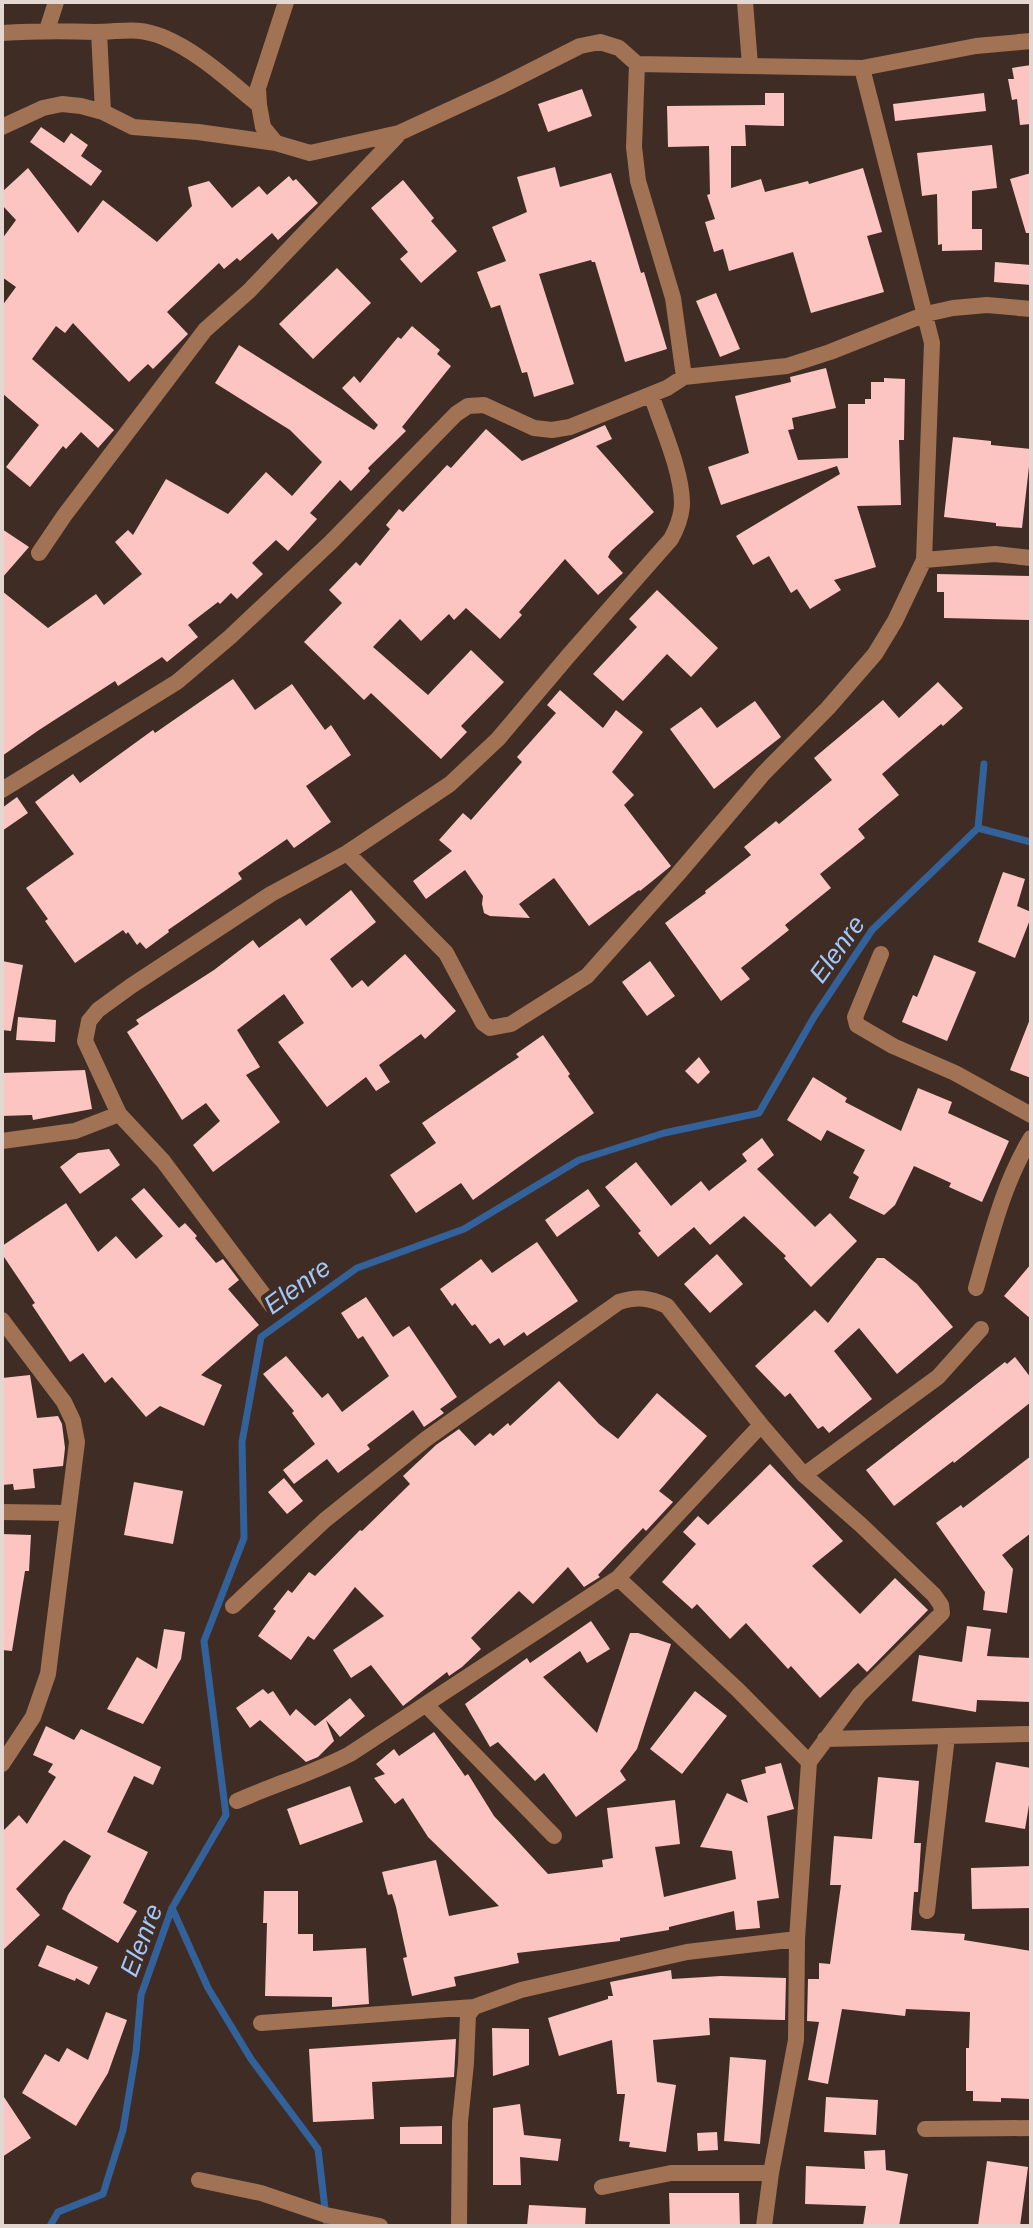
<svg xmlns="http://www.w3.org/2000/svg" width="1033" height="2228" viewBox="0 0 1033 2228" font-family="Arial,sans-serif">
<rect width="100%" height="100%" fill="#3f2d25"/>
<g fill="none" stroke-linecap="round" stroke-linejoin="round">
<path stroke="#33619a" stroke-width="7" d="M978,828L1031,842
M172,1908L208,1988L251,2059L318,2149L327,2226
M50,2226L58,2212L103,2194L123,2130L136,2052L141,1995L172,1908L226,1815L204,1641L244,1538L242,1442L261,1337L357,1268L464,1229L579,1160L664,1133L759,1113L814,1017L872,930L978,828L984,764"/>
</g>
<path fill="#fcc5c1" d="M1031,65V124L1020,125L1017,99L1012,100L1008,79H1014L1012,68Z
M582,89L592,116L548,132L538,104Z
M765,93H784V126L745,125L746,146H731V188L761,179L765,192L808,181L809,184L863,168L882,232L867,236L884,292L811,313L793,252L729,271L723,249L714,252L705,222L715,219L707,195L710,194L709,146L668,147L667,106L765,105Z
M984,93L986,111L895,121L893,104Z
M41,127L64,143L71,133L88,145L81,156L102,171L91,186L30,142Z
M992,145L997,188L972,191V229H982V250L942,251V244L938,245L937,194L922,196L917,153Z
M555,167L560,187L611,173L641,273L644,272L667,349L625,362L595,262H592L591,260L539,274L574,384L534,397L527,372L522,373L500,305L491,308L477,272L506,261L492,227L527,212L517,177Z
M28,168L78,233L103,200L157,242L192,206L188,187L209,181L232,208L259,186L267,195L289,176L293,181L296,179L318,203L278,240L272,233L240,261L237,258L224,269L219,263L167,312L188,334L153,369L148,364L129,382L73,323L65,333L56,326L32,359L114,430L98,448L81,432L66,449L63,446L30,487L6,467L39,425L2,393V306L16,287L2,277V239L16,220L2,205V192Z
M1031,173V233H1026L1010,179Z
M403,180L434,218L431,221L457,251L421,283L400,259L408,252L371,208Z
M995,262L1031,265V285L994,282Z
M337,268L371,303L313,359L279,324Z
M716,293L740,349L720,357L696,301Z
M412,326L440,350L437,354L451,366L402,427L406,431L368,468L370,471L351,491L340,480L310,513L317,519L288,551L276,540L252,563L263,574L237,599L231,593L220,604L218,602L188,625L198,637L167,662L162,657L118,686L115,681L39,730L2,756V591L48,628L96,594L104,605L142,574L115,542L128,530L133,535L166,479L228,514L266,472L292,496L322,462L290,430L215,383L239,345L374,430L378,425L342,388L354,376L360,383L398,337L401,339Z
M826,368L836,408L792,418L794,429L788,430L798,460L848,458V404H865V399H871V382H884V378L905,379L904,440H899L901,505L857,506L876,567L834,580L841,590L810,609L797,589L791,593L769,556L753,565L736,536L840,474L837,466L721,505L708,467L749,453L735,396L791,382L790,377Z
M605,425L612,439L596,446L654,512L611,551L608,557L623,573L598,595L565,559L519,612L522,615L500,639L466,608L454,620L449,614L421,641L400,619L373,647L428,695L471,650L504,682L461,726L467,732L441,759L371,693L364,700L304,642L342,603L329,590L356,562L360,566L390,529L386,525L399,509L403,512L447,465L451,468L486,429L522,461Z
M953,437L991,441V445L1031,449L1022,528L996,526V523L944,517Z
M2,529L29,547L2,578Z
M937,574L1031,576V620L944,618V592H937Z
M657,590L718,648L691,677L667,654L623,701L593,674L637,627L629,619Z
M233,679L255,710L292,684L325,730L331,725L351,755L306,786L331,822L294,848L287,839L238,873L242,879L168,930L169,932L146,949L140,942L137,945L128,932L126,934L123,930L75,963L45,921L48,919L26,888L74,854L35,802L73,774L80,783L153,730L155,733Z
M938,682L963,708L943,726L941,724L882,774L899,795L858,829L865,838L820,874L831,888L785,925L789,930L741,968L750,979L721,1001L665,923L706,893L705,891L751,855L744,847L776,821L779,824L832,780L814,758L883,700L899,718Z
M560,690L603,728L616,710L643,732L612,772L634,795L624,805L671,866L640,891L639,890L589,926L554,878L519,904L530,918L490,916L484,913L482,904L483,896L465,870L426,899L413,881L452,851L439,840L463,813L471,820L522,762L517,757L556,713L547,705Z
M755,701L781,737L714,789L670,729L701,707L717,728Z
M17,797L28,813L2,831V808Z
M1003,872L1025,879L1017,906L1031,912V917L1015,958L978,942Z
M351,890L376,922L330,959L352,988L362,980L368,987L405,954L456,1011L425,1039L421,1034L379,1065L390,1082L376,1091L366,1077L327,1107L278,1042L304,1023L284,994L237,1030L260,1067L246,1075L280,1122L213,1172L193,1145L220,1121L206,1103L182,1120L127,1032L139,1024L136,1020L214,970L253,940L259,948L300,918L306,926Z
M934,955L976,972L947,1041L902,1022L913,995L917,997Z
M2,961L23,965L11,1031L2,1030Z
M650,961L675,996L647,1016L622,982Z
M18,1017L56,1020L55,1042L16,1040Z
M1030,1019H1031V1078L1010,1070Z
M543,1035L570,1074L568,1076L594,1113L473,1200L461,1183L416,1213L390,1175L436,1143L422,1123L519,1057L516,1054Z
M699,1057L710,1072L698,1084L685,1071Z
M85,1070L92,1109L33,1120L32,1115L2,1116V1073Z
M813,1077L847,1098L845,1102L901,1131L918,1088L952,1102L948,1113L1009,1141L982,1202L949,1187L951,1183L914,1166L895,1205L884,1215L849,1198L859,1177L853,1173L865,1150L827,1130L821,1141L787,1120Z
M762,1138L774,1155L757,1169L815,1227L830,1213L857,1241L811,1287L784,1258L786,1256L744,1216L710,1245L694,1227L658,1257L638,1233L641,1231L605,1187L636,1162L671,1206L701,1181L709,1191L747,1161L742,1154Z
M109,1149L120,1165L80,1194L60,1167L78,1153Z
M144,1188L179,1228L185,1223L197,1236L195,1238L216,1263L223,1259L239,1280L228,1289L259,1325L201,1375L222,1385L204,1426L160,1406L146,1417L112,1377L105,1383L83,1353L70,1362L32,1305L35,1303L2,1254V1246L66,1203L98,1252L116,1236L136,1259L163,1236L131,1199Z
M588,1189L600,1206L557,1237L545,1220Z
M537,1242L578,1301L527,1336L524,1332L504,1346L499,1338L490,1344L475,1324L472,1326L455,1303L452,1306L440,1289L481,1259L492,1273Z
M717,1254L743,1284L710,1313L684,1284Z
M877,1258H884L917,1284L953,1327L897,1374L859,1328L834,1351L872,1399L829,1433L823,1426L818,1429L790,1393L785,1397L755,1366L815,1310L828,1323Z
M1031,1264V1319L1004,1296Z
M366,1297L393,1337L409,1326L457,1397L440,1409L444,1413L424,1427L413,1410L367,1445L370,1449L338,1473L327,1459L294,1484L283,1470L315,1444L292,1413L294,1411L263,1374L286,1356L322,1398L328,1393L342,1412L389,1376L363,1336L358,1339L341,1313Z
M1015,1357L1031,1378V1402L954,1463L953,1461L894,1506L866,1470L1005,1362L1007,1364Z
M30,1375L37,1418L58,1416L62,1424L65,1448L63,1466L33,1469L35,1488L14,1490L13,1484L2,1485V1378Z
M559,1381L599,1424L618,1439L657,1393L707,1436L659,1491L673,1502L646,1531L643,1528L598,1575L600,1577L584,1587L568,1567L533,1604L519,1591L471,1638L481,1649L462,1667L449,1676L447,1672L403,1706L371,1665L351,1678L333,1650L384,1616L355,1587L314,1640L308,1636L291,1660L258,1636L276,1611L273,1609L288,1590L292,1593L309,1572L315,1576L360,1530L362,1531L410,1484L403,1476L436,1445L459,1429L475,1446L490,1433L493,1436L508,1423L510,1426Z
M1031,1456V1533L1002,1555L1013,1569L1007,1613L983,1610L985,1592L936,1523L961,1505L963,1508Z
M770,1464L843,1541L812,1566L860,1614L895,1578L928,1610L867,1672L858,1663L820,1698L791,1666L788,1669L746,1623L730,1639L697,1604L692,1609L662,1582L696,1544L683,1532L698,1516L708,1525Z
M284,1478L303,1501L287,1514L268,1492Z
M134,1482L183,1491L173,1544L124,1535Z
M2,1534L31,1535L29,1571H25L12,1651L2,1650Z
M591,1621L610,1649L587,1663L580,1651L543,1677L597,1733L630,1633H638L671,1644L637,1749L620,1771L626,1780L576,1817L544,1773L535,1781L498,1742L490,1747L465,1704L527,1658L530,1663Z
M967,1626L991,1629L987,1656L1031,1658V1702L977,1700L976,1712L912,1701L919,1655L962,1662Z
M164,1629L185,1632L181,1659L143,1724L107,1709L137,1657L157,1669Z
M263,1689L268,1694L273,1691L290,1716L296,1709L315,1726L350,1698L365,1716L340,1737L326,1720L334,1741L318,1757L306,1762L260,1720L250,1728L236,1708Z
M695,1691L727,1716L682,1774L650,1749Z
M46,1726L74,1740L81,1729L161,1767L153,1785L134,1776L107,1832L148,1852L123,1903L137,1911L118,1943L62,1909L68,1895L91,1856L64,1840L16,1889L40,1915L2,1951V1832L19,1815L27,1824L56,1777L48,1772L53,1764L33,1755Z
M434,1732L465,1776L468,1774L494,1816L548,1874L603,1867L602,1860L613,1858L607,1808L675,1800L680,1844L655,1847L664,1897L736,1879L732,1851L700,1847L727,1793L748,1803L741,1780L766,1773L765,1767L781,1763L794,1809L767,1816L779,1898L757,1901L760,1928L736,1930L734,1911L669,1927V1930L620,1938V1941L517,1953L519,1963L454,1977L456,1986L412,1996L403,1958L407,1957L396,1907L392,1894L388,1895L382,1872L436,1860L449,1916L499,1906L428,1837L403,1798L395,1804L374,1778L385,1774L376,1764L394,1749L399,1756Z
M996,1762L1031,1768V1793L1025,1829L985,1822Z
M878,1777L919,1781L914,1843H921L918,1892H914L911,1930L965,1934L964,1940L1031,1951V2099L1001,2098V2102L973,2101V2091H966V2048H969L970,2012L906,2009L905,2016L842,2009L828,2084L808,2080L819,2022L807,2021L808,1979H819V1963L830,1964L841,1885H830L834,1836L872,1839Z
M350,1786L363,1822L300,1845L287,1809Z
M1031,1866V1908L972,1909L971,1868Z
M264,1891H298V1934H313V1951L366,1948L369,2004L332,2007V1997L265,1996L267,1923H263Z
M47,1945L98,1967L89,1985L76,1978L75,1981L38,1966Z
M671,1970L672,1979L721,1976L786,1978L785,2020L709,2018L710,2035L653,2040L657,2082L676,2085L666,2152L629,2147L630,2142L619,2141L625,2094H617L612,2040L559,2056L548,2018L608,1999V1996H613L610,1982Z
M106,2012L127,2020L108,2073L76,2126L22,2093L45,2054L59,2062L67,2048L88,2060Z
M492,2028L529,2029V2065L493,2076Z
M456,2039L454,2077L372,2082L374,2119L313,2122L309,2049Z
M730,2057L766,2060L760,2144L724,2141Z
M2,2094L31,2138L2,2157Z
M826,2097L878,2100L876,2135L824,2132Z
M520,2104L524,2135L561,2139L558,2161L520,2157L521,2185H493V2108Z
M442,2126V2144H400V2127Z
M717,2132L718,2150L698,2151L697,2133Z
M885,2150L886,2170L908,2174L899,2226H863L866,2206L805,2204L806,2166L865,2169L864,2151Z
M987,2161L1028,2167L1020,2226H978Z
M669,2193H739L740,2226H670Z
M529,2205L586,2208L585,2226H527Z"/>
<g fill="none" stroke-linecap="round" stroke-linejoin="round">
<path stroke="#a27254" stroke-width="16" d="M286,2L258,88L259,105L263,127L276,143L310,153L399,133L499,87L580,46L600,42L619,48L637,64L862,68L976,46L1031,41
M745,2L750,65
M47,30L56,2
M99,32L103,112
M2,33C33,31 64,31 95,32C122,32 136,26 163,37C199,52 229,81 259,105
M637,64L634,147L638,181L673,298L684,377
M2,127L43,108L62,104L81,106L103,112L133,127L198,132L276,143
M39,553L64,516L205,330L249,291L398,135
M924,560L995,554L1031,558
M2,790L177,682L230,637L331,542L456,414L468,406L484,405L534,428L552,430L570,427L667,388L684,377L787,366L830,352L926,314L953,308L987,305L1031,309
M347,853L446,953L483,1023L490,1028L511,1024L587,976L678,874L763,774L828,708L875,654L895,621L924,560L932,343L862,68
M881,954L855,1017L857,1025L893,1046L955,1073L1031,1115
M2,1141L75,1131L119,1114
M976,1288C991,1236 1003,1184 1031,1138
M272,1306L163,1161L119,1114L85,1041L89,1021L98,1010L131,986L271,894L347,853L450,784L498,739L569,655L671,539C677,528 682,517 682,503C682,471 661,425 651,394
M2,1320L64,1402L73,1421L77,1442L48,1674L33,1717L2,1764
M804,1475L938,1377L981,1329
M2,1512L67,1513
M618,1578L738,1690L809,1762
M233,1606L325,1520L426,1439L619,1302C638,1296 650,1298 667,1306L761,1425L804,1475L861,1525L934,1595L941,1605L942,1613L859,1695L809,1762L797,1939L796,2040L771,2173L764,2226
M426,1705L554,1836
M825,1739L1031,1734
M237,1801C275,1784 314,1773 350,1754L618,1578L761,1425
M927,1911L947,1736
M261,2023L474,2007
M925,2129L1031,2128
M199,2180L261,2193L326,2215L380,2226
M602,2187L671,2173H771
M459,2226L460,2122L466,2063L468,2015L474,2007L521,1990L687,1952L797,1939"/>
</g>
<g text-anchor="middle" stroke-width="8" stroke-linejoin="round" paint-order="stroke">
<g font-size="26" font-style="italic" fill="#a2c8fa" stroke="#3f2d25">
<text transform="translate(837 949) rotate(-54)" y="9">Elenre</text>
<text transform="translate(297 1286) rotate(-36)" y="9">Elenre</text>
<text transform="translate(141 1940) rotate(-69)" y="9">Elenre</text>
</g>
</g>
<rect width="1033" height="2228" fill="none" stroke="#e4d7d2" stroke-width="8"/>
</svg>
